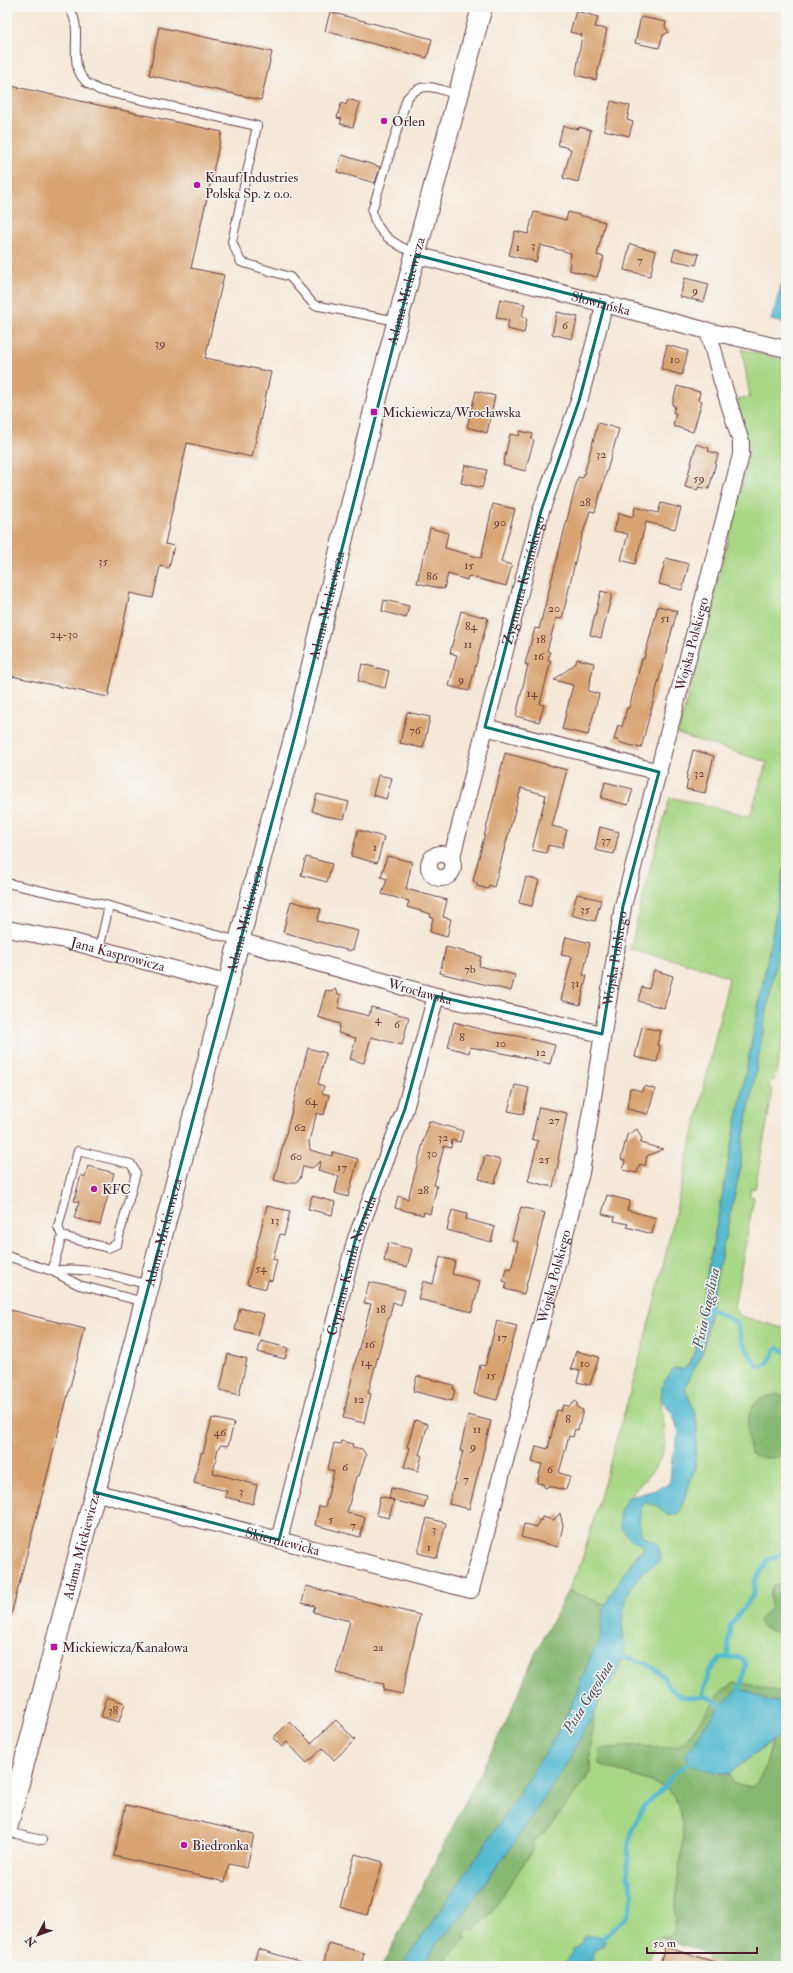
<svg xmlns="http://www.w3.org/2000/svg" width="793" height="1973" viewBox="0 0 793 1973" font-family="'IM FELL Double Pica',serif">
<rect width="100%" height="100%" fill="#f6f6f2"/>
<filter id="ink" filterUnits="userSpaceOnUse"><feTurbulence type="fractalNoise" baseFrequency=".025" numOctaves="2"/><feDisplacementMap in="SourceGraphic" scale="8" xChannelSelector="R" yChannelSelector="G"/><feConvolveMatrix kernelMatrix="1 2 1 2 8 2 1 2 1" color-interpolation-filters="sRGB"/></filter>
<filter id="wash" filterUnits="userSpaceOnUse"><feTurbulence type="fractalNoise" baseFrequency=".012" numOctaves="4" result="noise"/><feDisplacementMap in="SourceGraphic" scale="16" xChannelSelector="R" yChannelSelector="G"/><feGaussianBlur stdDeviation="0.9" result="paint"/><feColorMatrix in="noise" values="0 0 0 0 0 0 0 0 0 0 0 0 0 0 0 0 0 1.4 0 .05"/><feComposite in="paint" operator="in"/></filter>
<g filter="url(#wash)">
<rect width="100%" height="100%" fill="#f5e8d8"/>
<path fill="#a8d785" stroke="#797b58" d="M742,349L786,361V861L703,1296L696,1350L687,1366L661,1400C662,1413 667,1435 664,1447C660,1471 632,1488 620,1511L630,1539L643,1545L644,1548L633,1559L606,1605L568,1590L582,1560L639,1361L658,1288L729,978C698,964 663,957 630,950L648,876L670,797L750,816L767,762L678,734L742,486L749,449L737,399L750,397Z
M786,906V1025L774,1081L771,1080L769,1088L773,1089L755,1189L751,1188L749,1196L754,1197L734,1307L739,1315L744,1317L786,1329V1396L777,1394L782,1456L786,1451V1583L773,1585L770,1596L771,1607L759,1621L763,1628L778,1633L784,1639L786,1637V1693L747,1684L678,1746L658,1748L637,1745L599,1764L665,1787L675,1796L683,1823L682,1852L677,1886L675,1929L670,1936L659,1937L645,1966H569L593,1960L594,1952L603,1946L584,1942L565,1962L555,1966H444L449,1956L467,1938L464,1934L470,1928L473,1931L532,1843L550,1827L590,1773V1753L594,1716L603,1692L612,1683L624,1637L622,1621L627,1595L641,1573L661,1559L658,1543L642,1536C638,1523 639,1515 643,1502L656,1505L668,1516L679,1514L695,1467L697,1424L685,1387C689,1376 696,1366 701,1355C706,1344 712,1309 712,1297L740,1170L743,1141Z
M772,1741C770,1752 763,1782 752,1786C746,1789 739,1785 733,1783L729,1774Z"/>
<path fill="#86b872" stroke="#686c4e" d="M777,1394L786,1396V1451C777,1462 763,1458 751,1454C747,1437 743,1413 759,1400C763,1397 772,1396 777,1394Z
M786,1583V1637L784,1639L778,1633L763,1628L759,1621L771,1607L770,1596L773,1585Z
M568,1590L606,1605L598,1647L592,1653L569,1711L552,1742L490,1838L402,1966H382L508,1718L536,1652Z
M735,1683L747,1684L786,1693V1702L769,1701L740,1689C720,1704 706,1724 693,1746L720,1774H729L733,1783C739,1785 746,1789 752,1786C763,1782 770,1752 772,1741L786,1730V1966H715L699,1950L659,1937L670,1936L675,1929L677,1886L682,1852L683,1823L675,1796L665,1787L599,1764L600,1749L637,1745L658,1748L678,1746L692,1732L723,1689Z
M594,1716L590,1753V1773L550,1827L532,1843L533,1850L490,1914L474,1931L470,1928L464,1934L467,1937L449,1956L444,1966H422L437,1943L459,1919L515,1842L572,1756L582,1733Z"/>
<path fill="#52b9d0" stroke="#4e6c7e" d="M786,269V323L771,320Z
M786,861V906L743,1141L740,1170L712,1297V1310L709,1316L702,1354L685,1387L694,1410L697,1424L695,1467L679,1514L668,1516L656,1505L643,1503C639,1515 638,1523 642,1536L658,1543L661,1560L641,1573L627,1595L622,1621L625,1653L612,1683L603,1692L594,1716L582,1733L572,1756L515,1842L459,1919L437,1943L422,1966H402L490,1838L552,1742L569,1711L592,1653C605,1639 599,1620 606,1604C615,1584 630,1564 644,1548L643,1545L630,1539L620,1527V1511L627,1498L655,1490L667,1485L670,1481L672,1458L679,1432L672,1413L661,1400L662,1385L674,1368C677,1368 681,1369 683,1369C698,1364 702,1309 703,1296Z
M740,1688L769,1701L786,1702V1730L729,1774L706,1771L688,1764L685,1754C694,1745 699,1735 706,1725C715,1711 727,1699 740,1688Z
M586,1936C594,1935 601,1937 606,1942L594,1952L593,1960L569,1966H555L565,1962L573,1954L572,1950L583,1942V1938Z"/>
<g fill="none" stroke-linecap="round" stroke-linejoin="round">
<path stroke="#52b9d0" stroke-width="4.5" d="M708,1307L737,1323L741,1340L757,1366C767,1369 772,1357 775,1350L778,1348L786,1352
M617,1656C632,1658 648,1663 660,1673C664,1676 666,1682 668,1686C675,1697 690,1699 702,1697L709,1672L720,1658L740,1657L744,1660L746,1664L739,1694
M728,1657L730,1626L754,1594V1582L768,1560L786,1552
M702,1697H708L722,1706
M599,1941L628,1916L633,1893L628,1878V1852L632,1831L644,1806L665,1787L673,1774L693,1760"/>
</g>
<g id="blocks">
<path fill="#d8a36f" d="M576,11L598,17L595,27L607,29L596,80L576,75L582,35L570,32Z
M330,12L432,39L427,58L325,31Z
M641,17L666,22L665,27L669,32L663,35L659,48L635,43Z
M159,27L272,52L261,100L149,75Z
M7,85L222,132L191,268L224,275L205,358L271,372L252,457L187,443L165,544L174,546L169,568L160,566L153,598L130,593L108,697L7,675Z
M348,99L360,103L353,127L340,124L342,119L337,118L341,103L346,105Z
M611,101L630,106L627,120L633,122L629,136L604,130Z
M563,126L579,129V127L591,130L578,182L563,178L571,149L558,145Z
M342,155L380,167L375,183L337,172Z
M534,212L566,220L568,212L605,222L597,255L604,257L597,277L569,270L571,253L540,245L536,262L509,255L515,231L528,234Z
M630,244L656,251L650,276L624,270Z
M675,249L699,254L696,265L672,260Z
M685,278L709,284L704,302L680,297Z
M500,299L525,304L522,317L527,318L524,333L507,329L509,320L496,318Z
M557,312L578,317L572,339L552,334Z
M667,345L688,351L682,375L661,369Z
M677,386L700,392L698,400L702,401L693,432L673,426L676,413H673L675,406L672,405Z
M476,391L495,396L487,433L467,427Z
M598,423L619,429L595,512L590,511L578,549L562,619L556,618L547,651L550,652L548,660H551L540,704L544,705L539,722L516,716L528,665L525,664L535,628L539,629L578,477L583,478Z
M520,431L533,434L531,439L534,440L525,471L503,465L510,434L519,436Z
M696,444L709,448L708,451L718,454L709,489L698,487V490L685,487Z
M465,465L487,470L482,488L461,483Z
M661,503L681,508L675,529L646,522L635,564L621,560L628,534L614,531L619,513L633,517L635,507L658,513Z
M493,504L515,509L501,562L512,565L506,586L468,576L467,580L448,574L444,589L417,583L430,528L448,533L445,548L481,558Z
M666,558L689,564L682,590L659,584Z
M601,591L612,594L601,638L590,635Z
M384,600L409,606L406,618L382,611Z
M658,606L677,611L641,748L618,742V740H614L618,725L622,727L627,708H629L642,659H644Z
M461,611L488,618L469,691L449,686L457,655L450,653Z
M577,659L594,663L588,691L599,694L588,735L562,729L573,685L554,680L576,663Z
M362,664L389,671L385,688L358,681Z
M407,712L430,717L423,748L400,743Z
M693,750L714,756L705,793L686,789L688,780H686Z
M505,753L567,770L552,826L567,830L562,848L548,845L546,853L532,850L546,795L521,788L494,887L489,885L488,889L477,886V883L473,881Z
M378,775L392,778L386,799L373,795Z
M605,782L633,789L628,805L601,798Z
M317,794L349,802L344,819L325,816L312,811Z
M600,827L619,832L614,854L595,850Z
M358,830L384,837L377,863L351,856Z
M387,856L412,862L406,889L447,900L443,917L451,919L447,937L430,932L433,918L430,917L431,914L407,907L409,901L382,894L387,879L381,877Z
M306,857L332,864L327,882L301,875Z
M526,877L539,880L532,906L519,903Z
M577,894L601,900L595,921L571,915Z
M291,901L321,909L317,921L358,931L353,950L351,949L350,951L283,932Z
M566,937L590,943L583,975L587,976L580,1005L561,1000L572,957L561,955Z
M446,947L481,956L479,966L515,975L511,991L440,973Z
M654,970L673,976L664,1008L638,1001L642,987L649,989Z
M335,989L337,993L341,995L338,1008L369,1016L371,1007L409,1017L402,1045L371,1037L364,1063L350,1059L356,1038L338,1033L340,1024L318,1017L326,990L330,991Z
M454,1022L491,1032L517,1036L555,1045L550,1064L527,1058L470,1047L469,1053L448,1047Z
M642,1027L661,1031L657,1045L660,1046L657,1062L635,1057Z
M308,1048L326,1053L318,1084L324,1086L322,1093L329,1095L324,1115L317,1113L309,1140L310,1150L332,1156L333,1152L358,1159L348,1197L335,1193L339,1176L318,1170L321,1161L312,1168L303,1166L300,1179L296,1182H290L289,1184L274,1180Z
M515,1085L529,1088L523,1114L508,1111Z
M644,1086L655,1089L648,1114L627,1109L630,1088L642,1091Z
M539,1107L567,1113L558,1160H559L553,1187L528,1181L538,1141L532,1139Z
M429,1121L463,1131L460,1142L452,1140L451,1148L444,1146L434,1185L437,1186L430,1214L424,1212L423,1215L395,1208L398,1196L408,1199Z
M637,1129L642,1139L640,1143L663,1149L647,1156L645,1166L640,1164L637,1173L623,1170L625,1161L621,1159L627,1135Z
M485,1156L501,1160L495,1183L479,1179Z
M88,1166L114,1173L100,1225L74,1218L79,1202L74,1201L81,1175L85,1177Z
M607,1195L630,1201L627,1210L656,1218L652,1234L627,1227L628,1224L614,1221L615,1217L602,1214Z
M312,1196L335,1202L332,1215L308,1209Z
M267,1206L290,1211L284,1235L280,1234L273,1259L277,1260L272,1281L268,1280L266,1289L247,1284Z
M521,1207L545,1213L524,1294L505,1289L507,1282L503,1281L506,1268L511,1269L518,1242L512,1240Z
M452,1210L467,1214L466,1219L495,1227L491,1242L447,1230Z
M388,1243L412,1249L407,1267L384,1261Z
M440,1257L455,1261L452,1274L480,1281L472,1312L418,1299L423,1281L433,1284Z
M369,1282L405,1290L401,1305L393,1302L389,1319L388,1318L368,1393L371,1394L364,1423L343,1418L357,1355L371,1304L364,1303Z
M240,1308L264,1314L258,1336L235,1330Z
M10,1310L85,1329L11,1615H7V1321Z
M497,1321L517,1326L497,1400L474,1394L480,1365L485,1366Z
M261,1341L288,1348L285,1359L258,1352Z
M576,1351L599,1357L590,1385L577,1382L580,1371L571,1369Z
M228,1354L247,1359L239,1395L220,1390Z
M417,1376L454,1385L453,1389L455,1390L452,1401L413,1391Z
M576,1401L578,1408L583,1410L578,1430L575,1429L573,1437L569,1436L559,1473L570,1476L566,1490L549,1486L545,1488L543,1484L537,1483L542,1464L532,1462L536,1446L548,1449L557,1410L561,1411L563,1405L569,1406Z
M468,1415L491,1421L469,1509L449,1504L463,1451H460Z
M212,1418L234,1423L228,1446L221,1445L218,1448L213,1473L257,1485L253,1504L225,1497L227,1491L194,1483L201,1453H203Z
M415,1420L428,1424L419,1455H422L418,1471L404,1467L410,1448L407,1447Z
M341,1441L353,1444L352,1447L362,1449L366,1455L359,1476H356L347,1513L365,1517L360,1537L315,1525L319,1506L325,1507L334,1471L328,1469L334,1443L340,1444Z
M391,1488L427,1497L424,1508L389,1499Z
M380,1496L394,1500L389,1518L376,1515Z
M560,1513L563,1526L558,1547L521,1537L524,1524L537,1527L539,1520L541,1521L542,1517L554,1520Z
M427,1518L446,1523L437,1558L418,1553Z
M306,1586L420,1615L402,1694L383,1690L384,1684L336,1673L350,1621L313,1612L315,1606L302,1603Z
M107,1697L125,1703L119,1722L101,1717Z
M336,1720L355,1740L334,1760L323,1748L307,1763L287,1742L282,1747L273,1738L290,1722L311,1743Z
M126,1805L254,1834L247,1868L229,1864L225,1882L114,1856Z
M355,1854L383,1862L367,1915L340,1907Z
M329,1943L364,1953L361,1966H323Z
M665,1947L718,1963V1966H659Z
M258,1949L305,1963V1966H253Z"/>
</g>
</g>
<g filter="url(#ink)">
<use href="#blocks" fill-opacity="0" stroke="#643d45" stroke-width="1"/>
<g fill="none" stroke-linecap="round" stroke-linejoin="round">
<g stroke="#643d45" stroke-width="10">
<path id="service" d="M68,7C86,28 65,62 86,82C89,85 95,87 99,90L257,126L232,242L241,262L290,277L314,305L397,321
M415,254C395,244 377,235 372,211L407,98C423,79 437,89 458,95
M7,883L109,906L99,949
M109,906L239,941
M7,1256L52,1271L79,1285L144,1302
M52,1271L62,1236L58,1227L78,1151L131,1164L136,1173L117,1244L108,1248L62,1236
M52,1271C85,1265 117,1277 149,1285
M7,1832L42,1840"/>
</g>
<g stroke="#643d45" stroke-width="18">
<g id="minor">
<path id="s1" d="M416,255L708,331L786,349"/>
<path d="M485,727L659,772"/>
<circle cx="441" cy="866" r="12"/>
<path id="s2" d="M451,860L541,511L579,401L605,303"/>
<path id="s3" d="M7,929L70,941L229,984"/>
<path id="s4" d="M239,941L436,996L602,1034"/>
<path id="s5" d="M94,1492L471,1590L581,1173L623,906L741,455V442L721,378L708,331"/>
<path id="s6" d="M279,1540L355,1241L405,1109L436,996"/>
</g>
</g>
<g stroke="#643d45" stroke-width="22">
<g id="tertiary">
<path id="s7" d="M7,1829L266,838L294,739L378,394L482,7"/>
</g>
</g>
<use href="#service" stroke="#fff" stroke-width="8"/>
<use href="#minor" stroke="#fff" stroke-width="16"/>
<use href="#tertiary" stroke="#fff" stroke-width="20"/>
</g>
</g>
<path fill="none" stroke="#0f766e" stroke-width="3" stroke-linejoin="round" d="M416,255L605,303L579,401L541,511L485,727L659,772L623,906L602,1034L436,996L405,1109L355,1241L279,1540L94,1492L294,739Z"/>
<g fill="#b5179e" stroke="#f6f6f2" stroke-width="1.5">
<circle cx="384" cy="121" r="4"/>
<circle cx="197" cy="185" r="4"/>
<rect x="370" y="408" width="8" height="8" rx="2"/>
<circle cx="94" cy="1189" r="4"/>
<rect x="50" y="1643" width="8" height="8" rx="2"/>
<circle cx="184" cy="1845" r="4"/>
</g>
<g text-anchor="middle" stroke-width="3" stroke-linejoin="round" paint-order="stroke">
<g font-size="12" fill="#6e403c">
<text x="533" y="249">3</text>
<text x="518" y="251">1</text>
<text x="640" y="264">7</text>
<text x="695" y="294">9</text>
<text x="565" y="329">6</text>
<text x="160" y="347">39</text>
<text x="675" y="363">10</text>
<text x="601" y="458">32</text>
<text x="699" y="482">59</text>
<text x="585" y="506">28</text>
<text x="500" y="526">90</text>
<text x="103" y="565">35</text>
<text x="469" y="569">15</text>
<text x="432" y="580">86</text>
<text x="554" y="612">20</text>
<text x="665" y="622">51</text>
<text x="471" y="630">84</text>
<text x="64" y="638">24-30</text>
<text x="541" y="643">18</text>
<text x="468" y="648">11</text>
<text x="539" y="660">16</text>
<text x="461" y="683">9</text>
<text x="532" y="697">14</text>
<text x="415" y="734">76</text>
<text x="699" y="777">32</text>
<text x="606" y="844">37</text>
<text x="375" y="851">1</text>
<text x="585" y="913">35</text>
<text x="470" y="973">7b</text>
<text x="575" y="987">31</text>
<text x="378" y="1023">4</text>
<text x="397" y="1028">6</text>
<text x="462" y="1041">8</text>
<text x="501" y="1047">10</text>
<text x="541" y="1056">12</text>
<text x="311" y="1105">64</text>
<text x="554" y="1124">27</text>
<text x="300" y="1131">62</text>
<text x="443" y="1141">32</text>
<text x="432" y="1157">30</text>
<text x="296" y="1160">60</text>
<text x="544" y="1163">25</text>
<text x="342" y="1171">17</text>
<text x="423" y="1194">28</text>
<text x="275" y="1224">13</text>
<text x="261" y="1272">54</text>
<text x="381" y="1313">18</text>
<text x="502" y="1341">17</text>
<text x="370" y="1348">16</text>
<text x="366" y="1366">14</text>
<text x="585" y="1367">10</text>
<text x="491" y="1379">15</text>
<text x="359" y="1403">12</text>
<text x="568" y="1423">8</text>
<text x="477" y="1433">11</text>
<text x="220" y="1436">46</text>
<text x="473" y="1450">9</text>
<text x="345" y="1471">6</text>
<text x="550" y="1473">6</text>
<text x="466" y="1483">7</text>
<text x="241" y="1495">3</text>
<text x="331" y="1523">5</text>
<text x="353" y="1529">7</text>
<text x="434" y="1533">3</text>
<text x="429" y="1551">1</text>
<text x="378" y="1651">2a</text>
<text x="113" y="1714">38</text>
</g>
<g font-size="14" fill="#4a1f2b" stroke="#f6f6f2" text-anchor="start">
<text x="392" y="126">Orlen</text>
<text x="205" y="182">Knauf Industries<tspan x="205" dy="16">Polska Sp. z o.o.</tspan></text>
<text x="382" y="417">Mickiewicza/Wrocławska</text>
<text x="102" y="1194">KFC</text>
<text x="62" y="1652">Mickiewicza/Kanałowa</text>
<text x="192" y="1850">Biedronka</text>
</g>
<g font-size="14" fill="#4a1f2b" stroke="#f6f6f2">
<text dy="5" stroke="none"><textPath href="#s7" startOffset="1589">Adama Mickiewicza</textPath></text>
<text dy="5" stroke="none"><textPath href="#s1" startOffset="191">Słowiańska</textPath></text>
<text dy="5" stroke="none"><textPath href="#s2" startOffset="289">Zygmunta Krasińskiego</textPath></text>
<text dy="5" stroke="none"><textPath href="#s7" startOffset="1265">Adama Mickiewicza</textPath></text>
<text dy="5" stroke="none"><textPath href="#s5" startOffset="1362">Wojska Polskiego</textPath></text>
<text dy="5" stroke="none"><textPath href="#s7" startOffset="941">Adama Mickiewicza</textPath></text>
<text dy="5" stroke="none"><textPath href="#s3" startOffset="114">Jana Kasprowicza</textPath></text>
<text dy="5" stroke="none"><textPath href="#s5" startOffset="1038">Wojska Polskiego</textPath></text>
<text dy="5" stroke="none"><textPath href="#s4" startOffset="188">Wrocławska</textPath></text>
<text dy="5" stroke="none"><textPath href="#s7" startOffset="617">Adama Mickiewicza</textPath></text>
<text dy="5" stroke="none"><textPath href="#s6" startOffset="284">Cypriana Kamila Norwida</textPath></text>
<text dy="5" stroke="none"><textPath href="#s5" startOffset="714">Wojska Polskiego</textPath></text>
<text dy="5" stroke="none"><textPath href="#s5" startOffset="195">Skierniewicka</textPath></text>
<text dy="5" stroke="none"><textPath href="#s7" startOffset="293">Adama Mickiewicza</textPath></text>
</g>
<g font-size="15" font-style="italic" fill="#4d5565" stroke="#f6f6f2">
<text transform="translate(706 1308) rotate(-78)" y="5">Pisia Gągolina</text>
<text transform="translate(588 1697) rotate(-58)" y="5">Pisia Gągolina</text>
</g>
</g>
<rect width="793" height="1973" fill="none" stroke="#f6f6f2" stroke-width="24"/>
<g transform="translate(38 1935) rotate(229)" stroke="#f6f6f2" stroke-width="3" paint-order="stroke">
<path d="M0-3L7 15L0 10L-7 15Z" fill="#4a1f2b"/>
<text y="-6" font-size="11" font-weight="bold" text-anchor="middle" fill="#4a1f2b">N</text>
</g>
<path d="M647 1947v6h110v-6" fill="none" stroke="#4a1f2b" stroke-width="2"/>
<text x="653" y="1947" font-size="12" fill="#4a1f2b" stroke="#f6f6f2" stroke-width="3" paint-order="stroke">50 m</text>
</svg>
